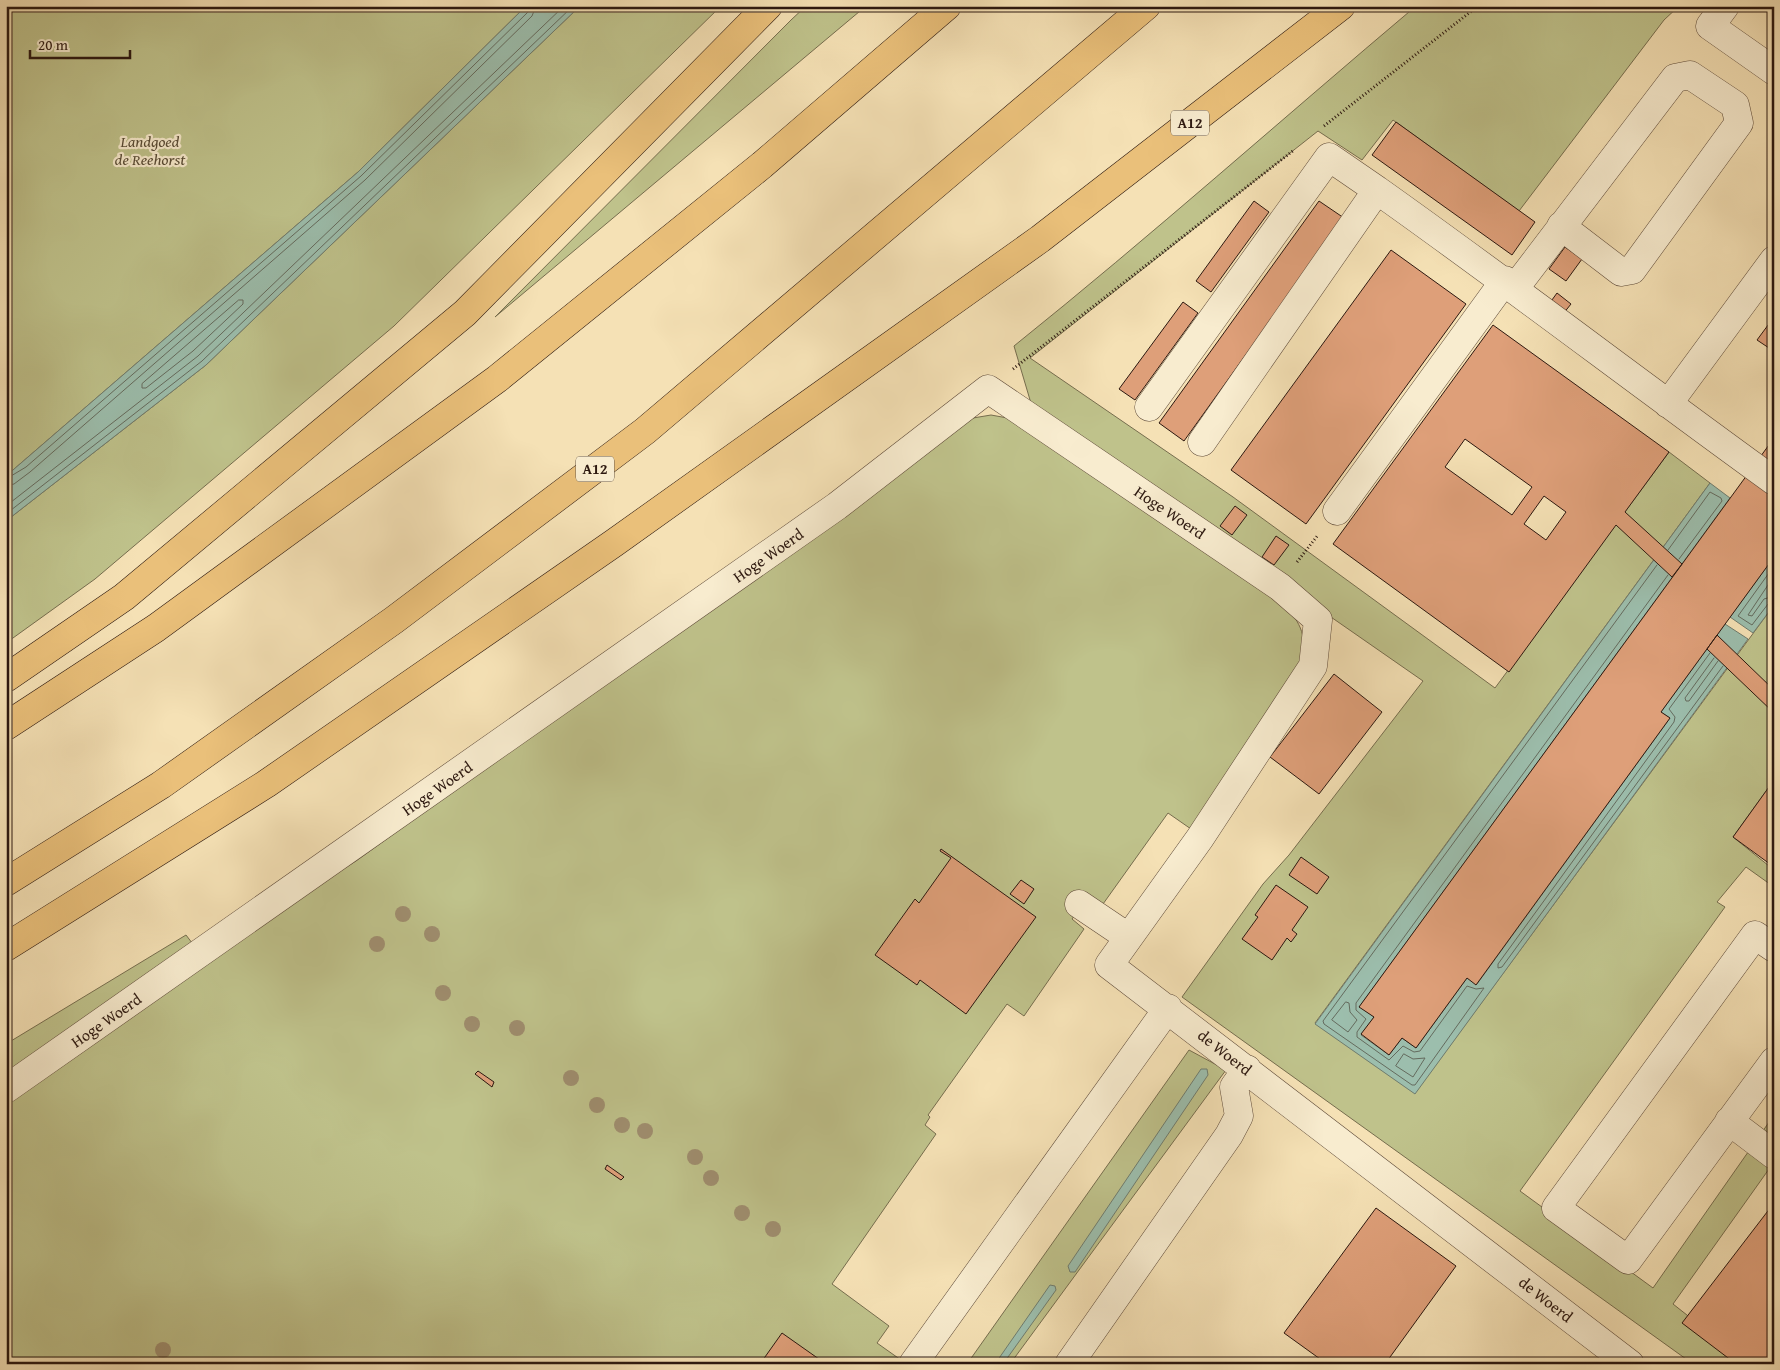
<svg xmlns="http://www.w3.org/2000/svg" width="1780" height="1370" viewBox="0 0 1780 1370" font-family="'Gentium Book Plus',serif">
<rect width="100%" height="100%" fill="#f5e1b5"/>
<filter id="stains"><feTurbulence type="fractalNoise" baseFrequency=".004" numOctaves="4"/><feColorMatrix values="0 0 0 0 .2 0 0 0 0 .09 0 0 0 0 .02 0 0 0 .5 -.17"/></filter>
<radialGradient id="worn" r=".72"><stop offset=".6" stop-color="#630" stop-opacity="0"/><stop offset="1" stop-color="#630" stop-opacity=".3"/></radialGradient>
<path fill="#bfc28b" stroke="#766d4e" d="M6,6H526L358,172L6,476Z
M580,6H721L394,326L95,579L6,643V521L206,365Z
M806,6H866L495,317L791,20Z
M1416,6H1679L1664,20L1519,211L1393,120L1362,160L1318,131L1030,358L1233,497L1495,688L1669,452L1710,483L1315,1023L1415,1093L1774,605V780L1733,837L1774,870V887L1746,867L1717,902L1725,907L1520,1191L1653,1288L1774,1115V1162L1673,1304L1749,1364H1693L1182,997L1263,884L1289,855L1423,681L1033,410L1014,346C1151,236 1282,119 1416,6Z
M991,415L1013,419L1286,607C1305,628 1306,640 1300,666L1191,829L1168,813L1103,904L1089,895L1072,919L1084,929L1024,1016L1007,1004L928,1115L930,1117L925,1125L936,1134L832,1284L889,1326L877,1343L901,1360L899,1364H6V1044L186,935L202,956L356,861L951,430L973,418Z
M1189,1050L1226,1070L1010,1364H967Z"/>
<path fill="#9cbead" stroke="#6f7c6e" d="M526,6H580L206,365L6,521V476L358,172Z
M1710,483L1730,498L1360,1006L1374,1017L1361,1035L1389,1055L1402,1038L1416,1048L1467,978L1477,984L1670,718L1661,712L1725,624L1748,639L1415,1094L1315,1024Z
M1774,557V605L1753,633L1730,617Z
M1201,1069H1207L1208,1075L1075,1272H1070L1068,1266Z
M1050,1285L1055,1286L1056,1290L1003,1364H995Z"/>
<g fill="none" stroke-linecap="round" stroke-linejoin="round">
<path stroke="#646b5e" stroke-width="1" d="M239,300H243V304L193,351L146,388H142V384Z
M6,479L26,467L361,176L528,12L529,6
M6,486L14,484L30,472L365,180L532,16L536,6
M6,506L198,356L564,6
M6,514L202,361L573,6
M1668,550L1710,492L1721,498L1722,501L1679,559
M1657,565L1323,1021L1324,1024L1412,1085H1415L1484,988L1476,989L1467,986L1420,1051L1414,1052L1403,1046L1389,1060L1357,1037V1032L1366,1019L1356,1010V1003L1668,575
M1774,566L1738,616L1752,625L1768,604L1774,602
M1774,576L1748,615L1752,616L1764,599L1774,596
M1710,653L1669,709L1675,717L1674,722L1498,964V968L1502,967L1723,666
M1714,658L1685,698L1686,701H1689L1718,661
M1346,1002L1349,1003L1350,1012L1357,1020L1348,1032L1332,1020Z
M1404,1054L1413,1059L1425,1058L1413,1077L1396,1066Z"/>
</g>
<path fill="#de9f79" stroke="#2c1810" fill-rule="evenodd" d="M1396,122L1535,222L1512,255L1372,155Z
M1254,201L1269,212L1211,292L1196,281Z
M1319,201L1344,218L1184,441L1159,423Z
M1565,247L1582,259L1566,281L1549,269Z
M1391,250L1466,304L1306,524L1231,470Z
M1557,293L1571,304L1563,314L1549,304Z
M1183,302L1198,313L1135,400L1119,389Z
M1774,317V359L1770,355L1772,350L1757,340Z
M1493,325L1669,452L1625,512L1682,564L1672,577L1616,525L1509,672L1333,544ZM1465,439L1532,487L1512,515L1445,467ZM1544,496L1566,512L1546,540L1524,524Z
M1774,438V557L1661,712L1670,718L1476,985L1467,978L1416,1048L1402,1038L1389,1055L1361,1034L1374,1017L1359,1007Z
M1235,506L1247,515L1232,535L1220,526Z
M1276,536L1289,545L1274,565L1262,557Z
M1717,635L1774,690V713L1707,649Z
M1334,674L1382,712L1319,794L1270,757Z
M1774,780V867L1733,837Z
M941,849L1036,917L966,1014L920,980L917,985L875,955L915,899L919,903L951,858L940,851Z
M1301,857L1329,877L1317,894L1289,875Z
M1021,880L1034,889L1024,904L1010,894Z
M1276,885L1308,907L1292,930L1297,934L1291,942L1287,938L1272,960L1242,939L1258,917L1255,915Z
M478,1071L494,1082L492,1087L475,1074Z
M607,1165L624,1177L621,1180L605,1169Z
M1774,1203V1349L1763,1364H1736L1682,1323Z
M1376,1208L1456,1266L1385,1364H1327L1284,1333Z
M782,1333L826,1364H760Z"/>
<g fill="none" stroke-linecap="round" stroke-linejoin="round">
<g stroke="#5e4a39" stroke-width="29">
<path id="minor" d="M1725,6L1710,26L1774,71
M1515,288L1675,78L1690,75L1735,105L1739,123L1632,270L1621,272L1561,226
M1668,404L1774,260
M1149,407L1329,157L1377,190
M1202,442L1377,190C1511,285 1641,385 1774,481
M1337,511L1505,280
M1079,904L1128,937
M1774,948L1755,935L1556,1208L1628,1260L1774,1061
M6,1089L837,506L988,389L1280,587L1318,620L1313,666L1200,838L1109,965L1630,1364
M1729,1121L1774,1155
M913,1364L1168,1008
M1069,1364L1229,1135L1239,1116L1234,1087L1247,1069"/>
</g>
<g stroke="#2c1810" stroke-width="29">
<path id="highway" d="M6,678L124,597L465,313L768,6
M6,726L156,628L497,379L762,165L947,6
M6,882L161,785L394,620L645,431L1146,6
M6,947L266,784L614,543L1040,239L1341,6"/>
</g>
<path stroke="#2c1810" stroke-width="3" stroke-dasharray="1 2.5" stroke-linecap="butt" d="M1324,126L1478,6
M1013,369L1294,150
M1297,562L1318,535"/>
<use href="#minor" stroke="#f8eccf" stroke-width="28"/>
<use href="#highway" stroke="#eac07a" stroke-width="28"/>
</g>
<g fill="#9f8e6f">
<circle cx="403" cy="914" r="8"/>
<circle cx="432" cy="934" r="8"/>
<circle cx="377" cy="944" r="8"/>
<circle cx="443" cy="993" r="8"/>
<circle cx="472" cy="1024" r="8"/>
<circle cx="517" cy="1028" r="8"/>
<circle cx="571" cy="1078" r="8"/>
<circle cx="597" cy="1105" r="8"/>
<circle cx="622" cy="1125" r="8"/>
<circle cx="645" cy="1131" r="8"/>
<circle cx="695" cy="1157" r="8"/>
<circle cx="711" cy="1178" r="8"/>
<circle cx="742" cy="1213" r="8"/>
<circle cx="773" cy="1229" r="8"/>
<circle cx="163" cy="1350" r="8"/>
</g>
<g text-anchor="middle" stroke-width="4.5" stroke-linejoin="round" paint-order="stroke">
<g fill="#f8eccf" stroke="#695849" stroke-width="1">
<rect x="1171" y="110.5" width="38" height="25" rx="4"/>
<rect x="576" y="456.5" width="38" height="25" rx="4"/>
</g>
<g font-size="15" font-weight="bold" fill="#2c1810">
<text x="1190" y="128">A12</text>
<text x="595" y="474">A12</text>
</g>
<g font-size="16" font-style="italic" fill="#584b35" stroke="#f8eccf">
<text x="150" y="147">Landgoed<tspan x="150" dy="18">de Reehorst</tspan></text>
</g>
<g font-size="16" fill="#2c1810" stroke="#f8eccf">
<text transform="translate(1170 512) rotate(34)" y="6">Hoge Woerd</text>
<text transform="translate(768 555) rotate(-35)" y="6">Hoge Woerd</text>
<text transform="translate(437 788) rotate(-35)" y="6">Hoge Woerd</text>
<text transform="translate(106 1020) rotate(-35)" y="6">Hoge Woerd</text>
<text transform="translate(1225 1052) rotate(38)" y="6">de Woerd</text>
<text transform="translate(1546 1299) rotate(38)" y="6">de Woerd</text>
</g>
</g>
<rect width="1780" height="1370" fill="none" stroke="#f5e1b5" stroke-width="25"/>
<rect x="8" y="8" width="1765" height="1355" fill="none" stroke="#2c1810" stroke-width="2.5"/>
<rect x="12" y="12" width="1755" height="1345" fill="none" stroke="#2c1810"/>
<path d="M30 50v8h100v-8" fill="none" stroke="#2c1810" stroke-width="2.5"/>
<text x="38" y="50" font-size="15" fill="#2c1810" stroke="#f8eccf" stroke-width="4" paint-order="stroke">20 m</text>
<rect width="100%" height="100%" filter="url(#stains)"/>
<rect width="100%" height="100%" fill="url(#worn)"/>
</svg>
